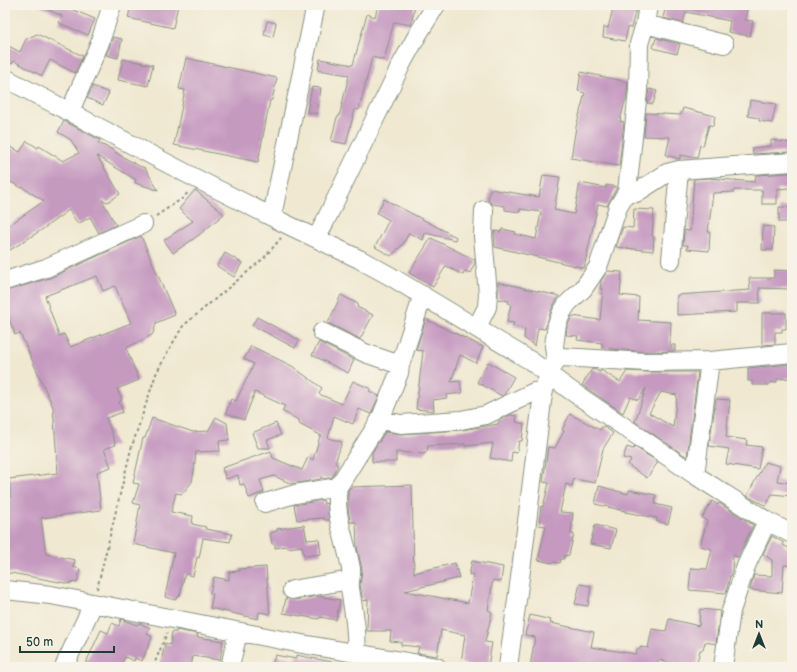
<svg xmlns="http://www.w3.org/2000/svg" width="797" height="672" viewBox="0 0 797 672" font-family="'Balsamiq Sans',sans-serif">
<rect width="100%" height="100%" fill="#f7f3e8"/>
<filter id="ink" filterUnits="userSpaceOnUse"><feTurbulence type="fractalNoise" baseFrequency=".025" numOctaves="2"/><feDisplacementMap in="SourceGraphic" scale="8" xChannelSelector="R" yChannelSelector="G"/><feConvolveMatrix kernelMatrix="1 2 1 2 8 2 1 2 1" color-interpolation-filters="sRGB"/></filter>
<filter id="wash" filterUnits="userSpaceOnUse"><feTurbulence type="fractalNoise" baseFrequency=".012" numOctaves="4" result="noise"/><feDisplacementMap in="SourceGraphic" scale="16" xChannelSelector="R" yChannelSelector="G"/><feGaussianBlur stdDeviation="0.9" result="paint"/><feColorMatrix in="noise" values="0 0 0 0 0 0 0 0 0 0 0 0 0 0 0 0 0 1.4 0 .05"/><feComposite in="paint" operator="in"/></filter>
<g filter="url(#wash)">
<rect width="100%" height="100%" fill="#f0e8d0"/>
<g id="blocks">
<path fill="#c599c0" fill-rule="evenodd" d="M38,5H61L95,19L88,35L59,23L62,16Z
M131,5H178L173,28L128,18Z
M378,5H415L411,25L394,22L384,60L372,57L359,110L355,109L346,144L331,141L337,117H339L349,75L318,70L320,59L353,65L367,14L375,17Z
M666,5L674,7V5H748L745,20L753,21L750,36L728,32L730,21L686,12L683,23L663,18Z
M626,7L636,10L631,28L628,27L625,41L603,37L604,27L608,28L613,8L625,11Z
M267,21L276,23L273,37L264,35Z
M37,34L83,56L75,73L50,60L42,76L14,61L12,64L5,60V44L20,52L26,39Z
M113,37L122,39L118,58L106,55Z
M656,38L680,44L677,54L653,48Z
M186,58L277,78L272,100H270L258,162L174,145L185,90L179,89Z
M123,59L153,65L148,86L118,80Z
M581,72L628,82L626,101H625L620,121L624,122L619,166L571,158L576,127L585,93L578,91Z
M93,86L109,93L103,105L87,98Z
M312,87L321,88L317,114L307,112Z
M649,89L657,91L653,104L647,103Z
M750,100L776,104L772,123L759,121V118L748,116Z
M683,108L715,116L713,126L709,125L703,146L700,145L697,158L680,155V159L666,155L670,137L644,136L646,113L681,115Z
M64,121L100,140L98,143L113,150V151L139,166L145,168L158,190L135,183L136,180L97,156L120,194L108,202L102,200L116,225L99,233L90,217L78,224L69,210L40,231L10,250L5,243V228L44,201L22,187V188L5,179V144L20,152L27,141L38,148L39,146L63,161L79,153L71,140L58,132Z
M771,140L791,143L790,152L753,154L752,148L771,146Z
M792,173V185H790V188L777,189V204H762V190H734V192L713,193L708,232H710L709,251L687,249L688,245H683L684,230L690,231L694,179L709,178L755,182L756,175Z
M543,175L560,177L554,210L574,214L580,183L606,188V185L617,187L607,206L598,204L584,268L495,247L494,231L501,232L502,229L516,232L515,234L536,239L541,212L520,209V212L505,210V206L493,204L488,201L490,189L539,197Z
M195,190L224,214L199,235L173,253L164,240L193,221L179,209Z
M384,199L456,237L455,240L425,233L423,240L409,233L403,244L391,256L375,247L389,220L377,213Z
M779,207H792V222H779Z
M634,209L654,210L652,236L654,237L653,251L616,247L623,227L633,228Z
M763,226L774,227L773,250H762Z
M141,236L175,315L156,323L154,331L152,335L126,348L139,380L117,389L122,400L119,402L123,412L106,418L116,445L104,449L111,467L97,472L101,510L41,518L46,554L75,560L73,567L80,569L77,583L70,582V584L11,573L5,574V498L11,497L9,479L58,473L53,407L20,333L15,335L5,308V291L50,278ZM97,276L103,291L115,286L131,323L70,347L64,334L59,336L45,296Z
M431,238L475,260V263L470,273L465,271L463,275L446,266L433,287L409,273Z
M225,253L242,263L234,277L217,266Z
M774,270L792,271V289L759,288L760,303H737V312L677,315V295L750,290L749,278H774Z
M607,271L622,272L620,295L639,297L638,320L671,322L670,345H675V351L646,352L602,348V343L577,340L578,336L566,335L567,327L572,316L600,320L603,289H600L601,281Z
M498,282L559,296L552,308L545,329L538,328L535,346L524,338L525,329L513,326L514,323L507,322L511,304L508,303L509,301L498,299Z
M341,295L358,304L357,307L373,315L360,339L328,323Z
M762,313H786V329H782V332H775V344L762,345Z
M257,317L299,340L295,348L252,325Z
M426,319L483,347L476,363L460,355L451,382L460,381L462,393L446,395L447,398L433,400L434,411L416,409L423,351L416,350Z
M319,342L354,360L348,373L312,355Z
M251,346L292,366L322,388L319,394L342,404L353,381L371,389L369,391L379,396L371,414L359,409L353,424L334,416L328,438L342,442L335,463L338,465L332,477L324,479L321,477V479L292,484L274,476L260,480L264,492L249,498L244,484L240,485L238,475L226,479L222,468L271,451L273,458L302,470L308,457L313,460L320,436H322L299,424L300,421L282,411L285,406L255,392L244,420L226,413L231,399L236,401L254,364L244,359Z
M488,362L514,377L504,395L502,396L477,382Z
M792,364V378L777,379V382L769,383V385H752V381H748V368Z
M592,369L596,370L600,372L601,370L620,382L627,371L646,372H698L687,457L635,422L646,388L638,400L630,397L623,413L582,385ZM661,392L677,395L673,427L649,413Z
M716,399L730,400L726,437L747,440L746,445L762,447L758,469L726,464L729,449L709,446Z
M570,414L600,430L603,426L613,433L603,449L595,483L574,479L572,486L566,484L560,512L573,513L571,534H574L569,555L564,556V559H561L560,563L553,562L552,563L538,560L546,526L539,525L541,506L543,507L549,483L543,482L548,447L555,448L564,431L562,430Z
M510,415L517,416L516,422L524,424L522,441H519L517,453L512,452L511,462L490,458L493,443L465,446V444L428,446L427,452H425V454L396,452V462H372V453L378,442H380V440L385,432L402,434L462,430L498,424L499,421Z
M216,417L227,423L229,440L219,441L220,451L196,452L194,471L192,482L182,494L176,493L171,512L193,516L192,524L206,527L205,529L232,534L230,542L203,538L199,558L197,557L193,576L185,574L180,595L175,600L165,597L174,553L133,544L140,505L133,503L139,484L133,483L143,438H145L152,418L193,432L208,431Z
M276,423L281,435L267,440L270,448H258L252,433Z
M627,447L633,449L635,447L658,462L647,478L628,465L631,460L623,458Z
M765,462L780,466L777,481L792,483V496L772,494L766,506L747,496Z
M412,485L414,573L455,563L459,578L405,591L468,603L473,574L469,575L472,561L503,567L501,582L493,580L488,610L492,612L485,642L492,643L488,667H480L461,663L465,635L441,630L437,656L417,653L419,647L401,645V642L390,641L391,631H367L368,600L363,601L360,585L362,570L357,547L356,522H350L348,507V490L351,487Z
M599,486L628,494L629,490L656,495L655,504L672,508L668,524L656,521L657,518L625,512V511L595,504Z
M323,500L324,504L327,503L329,520H324V518L297,520L294,505Z
M712,501L718,505L719,503L753,525L738,557L733,555L732,574L731,576H730L726,593L689,590L691,568L707,569L712,549L700,546L707,521L702,518Z
M304,525L307,540L319,539L321,554L304,556L302,546L288,548L287,546L275,548V544H272L270,533L277,531V529Z
M595,525L616,530L611,548L590,544Z
M772,536L784,543L783,545L792,550V566L784,565L782,593L750,590L754,575L772,576V560L763,554Z
M266,567L270,614L259,612L258,619L210,608L213,594L210,593L214,577L229,580V572L240,571L239,569Z
M580,584L591,586L588,606L575,604Z
M318,596L340,600L336,620L320,617L319,619L283,613L286,598L294,600Z
M700,609L720,611L716,644L705,642L703,650H700L696,667H688L658,660L657,667H530L535,637L525,635L530,615L551,620L550,623L594,632L591,647L636,654L637,649H640V647L648,648L652,629L666,631L669,619L699,626Z
M121,619L137,625L139,623L150,628L147,634L152,637L142,661L135,658L134,661L125,657L120,667H84L101,630L108,633L112,623L119,626Z
M176,630L198,634L197,637L223,641L220,660L193,656L191,667H160L165,643L170,645L172,632H176Z
M275,655L296,659V655L332,662L331,667H272Z"/>
</g>
</g>
<g filter="url(#ink)">
<use href="#blocks" fill-opacity="0" stroke="#889282" stroke-width="1"/>
<g fill="none" stroke-linecap="round" stroke-linejoin="round">
<g stroke="#889282" stroke-width="20">
<path id="minor" d="M645,24L724,44
M5,78L197,179L284,223L359,259L390,276L531,361L570,390L695,475L767,521L792,534
M70,111L99,45L112,5
M627,192L636,193L667,173L679,170L792,162
M272,216L315,9
M317,238L402,63L418,34L436,5
M671,260L679,170
M5,281L46,268L143,224
M477,327L487,307L488,294L483,236L484,210
M322,332L365,353L400,365
M556,360L554,346L557,324L562,312L568,303L583,289L598,267L618,207L627,192L638,91L639,44L645,24L648,5
M380,420L401,424L461,420L486,415L534,392L544,391
M695,475L710,361
M265,503L295,494L338,487
M5,590L51,595L302,644L437,667
M292,590L350,580
M356,652C358,630 353,610 350,588C349,581 352,575 351,569C347,542 333,515 338,487L380,420L399,373L400,365L423,295
M64,667L93,604
M230,667L238,632
M508,667L521,570L542,401C544,389 550,361 562,357L646,362L710,361L792,353
M723,667L731,611L746,566L767,521"/>
</g>
<path stroke="#889282" stroke-width="2" stroke-dasharray="3 3" stroke-linecap="butt" d="M156,216L183,198L189,191
M97,589L131,449L156,374L167,353L183,326L264,258L281,238
M153,667L167,633"/>
<use href="#minor" stroke="#fff" stroke-width="18"/>
</g>
</g>
<rect width="797" height="672" fill="none" stroke="#f7f3e8" stroke-width="20"/>
<g transform="translate(759 634)" stroke="#f7f3e8" stroke-width="3" paint-order="stroke">
<path d="M0-3L7 15L0 10L-7 15Z" fill="#1f3d34"/>
<text y="-6" font-size="11" font-weight="bold" text-anchor="middle" fill="#1f3d34">N</text>
</g>
<path d="M20 646v6h94v-6" fill="none" stroke="#1f3d34" stroke-width="2"/>
<text x="26" y="646" font-size="12" fill="#1f3d34" stroke="#f7f3e8" stroke-width="3" paint-order="stroke">50 m</text>
</svg>
